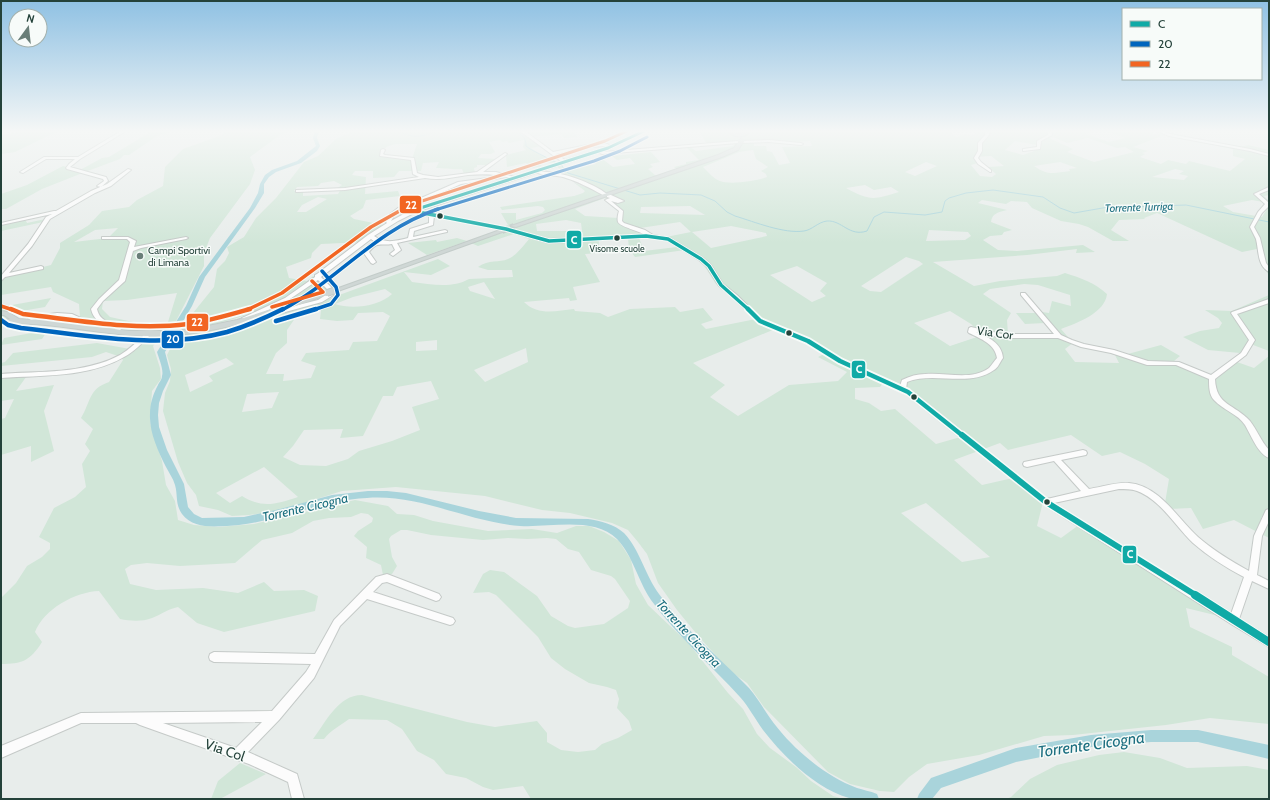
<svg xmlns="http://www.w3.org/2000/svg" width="1270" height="800" viewBox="0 0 1270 800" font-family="Cabin,sans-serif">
<rect width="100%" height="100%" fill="#e8edeb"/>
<path fill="#d1e6d8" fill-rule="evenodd" d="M25,131H58L15,152L1,154V135Z
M152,131H173L157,136L129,155H124L120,159L85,172L42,189L6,209H1V194L27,185L63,166L80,170L102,158L109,157Z
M226,131H288L280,135L250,157L255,170L250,184L210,238L204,253V266L175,323L153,346L160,368L161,379L152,391L150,423L162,461L166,485L175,501L178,520L194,525L218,527L254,524L355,500L388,506L397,514L414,515L433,521L488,531L532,529L557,533L576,526H589L604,532L619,541L631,560L636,584L648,605L689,644L728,693L743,709L757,734L770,748L796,767L811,781L833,796L844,799H531L523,786L493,790L483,787L466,778L446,774L434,760L417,751L402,729L387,720L349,719C340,726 331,730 324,739H313C326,722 338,695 362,695L467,722L495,727L537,721L547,733V742L561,750L578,752L595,750L602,744L618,738L632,730L629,721L617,708L619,699L616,690L607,687L589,683L565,669L551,658L538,637L496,595L489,592L473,593L483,574L490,570L504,572L537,596L551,616L568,626L575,628L604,624L628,608L630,601L615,579L611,576L591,570L579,552L568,549L556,539L547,538L527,539L508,538L483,540L431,535L407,530H401L391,536L389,539L392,557L397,566L392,574L385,576L383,575L381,565L366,558L367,547L354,536L358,531L372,522L373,518L368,514L361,513L351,517L329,518L313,521L292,533L262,540L235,563L180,566L147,563L131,565L125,569L130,584L156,590L203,588L238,593L264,582L274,591L304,590L318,596L315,611L224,632L197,623L178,607C168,609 162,614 152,618C142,622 130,621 120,619L99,591C75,592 44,609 35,632L42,642C30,661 22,664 1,664V598L16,583L27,566L42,557L50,549V543L39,537L54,508L75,497L86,487L82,464L90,451L85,444L93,429L81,418C91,402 88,389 109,382L123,360L121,357L106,352L92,357L1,366V363L5,362L13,353L97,343L130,349L150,333L24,319L50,315L80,317L79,304L53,292L51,287L1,295V279L3,277L51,265L60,248V243L89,225L102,211L129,207L137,200L163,186L165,167L183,149L222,135ZM118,228L108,238L74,242L95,230ZM177,293L168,322L163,331L152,330L147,325L110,317L102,309L103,301L127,300Z
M354,131H574L577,137L564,138L562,134L530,137L542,146L531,148L539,154L563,165V171L596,164L592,160L601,158L613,167L635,164L630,158L617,160L612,156L651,152L660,162L650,164L653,167L648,169L656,176L677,169L674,167L686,164V162L699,160L686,147H690L696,151L733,146L735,144L711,145L707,144L699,131H951L953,135L957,137L965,134L975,135V132L971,131H1099L1086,134L1109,142L1125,138L1106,131H1151L1153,134L1162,133L1160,131C1165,131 1168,134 1172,135C1186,138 1238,150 1248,145L1269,150V195L1264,196L1269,201V203L1252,200L1223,206L1233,212L1262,217L1269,206V275L1261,265L1257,249L1242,252L1157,213L1144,218L1145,219L1119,220L1111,230L1129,241H1113L1088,227L1079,224L1061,221L1032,208L1027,202L1011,201L1006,204L982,200L978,203L1007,210C999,212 992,213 991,222L1012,230L1004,232L1002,235L990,236L983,240L998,250L1017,251L1083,245L1095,252L1076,253L1077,249L1027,255L933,262L974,286L1000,281L1057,276L1065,273C1081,278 1095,283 1107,294C1105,313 1077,323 1061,329L1073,343L1065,349L1075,362L1119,363L1113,351L1124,355L1161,345L1180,356L1174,361L1216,379L1237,362L1254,368L1269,356V507L1261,518L1269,522V538L1234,520L1203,529L1191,508L1169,509L1165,503L1169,479L1145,464L1120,452L1102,456L1071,435L1008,450L1000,443L954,460L982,485L1013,478L1043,502L1037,526L1061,538L1083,522L1227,618L1186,608L1190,627L1232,647V655L1269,677V724L1210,718L1166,725L1073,735L1044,736L979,755L927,764L909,777L894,792L880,791L850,784L828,772L764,707L747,683L730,671L700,638L677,610L658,583L647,554L638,542L628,530L612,523L570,513L542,510L485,496L396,487L342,491L307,502L272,512L249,515L232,516L218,510L199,506L196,495L187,483L178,462L163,411L165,393L170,381L171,369L167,355L177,335L192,334L229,327L320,302L438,259L450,266L431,275L404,272L412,282C431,284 451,289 469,279L513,277L512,270H488L478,267C489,259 499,263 508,259C516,256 524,245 529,239L514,234L478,246L471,243L504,232L499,229L508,225L501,213H516V220L542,213L545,210L543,207L538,206L502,210L500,207L574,196L583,193L585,191L573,182L585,187L588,185L564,177L566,175C560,168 554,164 546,161L538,163L542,166L533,168L526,163L507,167L506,155L526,150L523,147L524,140L509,143L507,141L502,142L500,140L489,142L495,152L491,154H481L478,158L496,159L488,165H477V167L474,168L475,173L464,174L462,169C453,170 447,168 436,168L439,162L423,163L421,171H399L394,177L373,178V171H355L352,175L366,177L365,194L398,191L400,196L366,200L363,208L350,216L354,219L388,226L365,242L321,244L312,253L311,258L286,267L289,278L307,281L313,276L316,277L328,291L271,310L270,306C241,318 212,327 180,329L214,287L217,269L225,261L229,253L227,247L244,237L256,218L276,198L304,162L318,156L336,139ZM1164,135L1233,149V156L1245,159L1230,171L1189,161L1186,164L1168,160L1161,164L1140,157L1145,154L1142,153L1148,151L1133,147ZM1053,137L1067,143L1088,138L1117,148L1125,147L1134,152L1094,162L1067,152L1073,149L1049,138ZM754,141L792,143L795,142L810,141L812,146L782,147L790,163L779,165L772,152L767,151L766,146H754ZM1015,141L1037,145V146L1033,149L1034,151L1023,155L1005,150ZM396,144H417L412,159L382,155C384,147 387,146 396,144ZM753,150L756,159L768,167L761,171L766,174L767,177C758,181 729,185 720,181C714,179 708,172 703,167L739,152ZM991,156L1004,166L988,167L996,174L992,177L980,176L971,165L978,163L974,157ZM926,162L937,166L915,176L905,172ZM1060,162L1077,168L1069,169L1070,171C1054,173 1048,176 1034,166ZM1175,169L1184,171L1179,174L1188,176L1184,180L1152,177ZM334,181L342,185L336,189H341L338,194L303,196V192L294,191L297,187L318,186L321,183ZM865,185L874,190L891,187L899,192C873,200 870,201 846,188ZM318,197L327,199L306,212H297L302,205ZM605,198L619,212V218L585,216L575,209ZM690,206L705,215L640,213L641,207ZM566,220L581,223L582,231H537L536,224ZM680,222L691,232L666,237V239L677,247L644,251L639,238L653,235L640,228ZM731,226L766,233L767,236L711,248L692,232ZM929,230L968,232L971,236L965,240L926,241ZM628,238L629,249L635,257L685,250L700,259L716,284L726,291L756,319L706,329L701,324L713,320L703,308L680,312L675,307L630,309L608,317L600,313L575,311L574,309C556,311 538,316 524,302L569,298L570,301L577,300L573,287L600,282L585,254L598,253L599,240ZM906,257L919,261L923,264L881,292L870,291L861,286ZM797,266L827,283L820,291L826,296L812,302L770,275ZM484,282L495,299L470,291L468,287ZM1024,284L1038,285L1070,295L1071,306L1052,301L1049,313L1035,311L1036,313H1016L1025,324L1045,323L1055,334H1008L1007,320L1011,313L983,294L990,289ZM385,289L392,294C379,306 353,310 335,304L353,297ZM321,310L320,319L337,321L353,320L358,313L383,312L390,316L377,341L353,342L349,350L306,353L301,361L316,366L311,378L283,381L284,374H266L276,353L287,343V330L300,311ZM950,311L971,324L976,329L972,333L980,336L950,346L914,323ZM775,329L814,345L824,354L818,357L847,372L838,381L789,385L738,416L710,397L725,385L693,363ZM437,340V350L416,351V342ZM526,348L528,362L485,382L474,370ZM226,358L234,364L209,376L213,381L190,392L185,375ZM431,381L439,399L412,407L420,430L392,441L359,451L348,459L326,466L300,465L283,457L293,446L304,430L343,429L340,438L363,436L383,396H393L397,387ZM884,382L907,391L964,436L936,444L895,409L881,411L869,403L855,399V388L880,387ZM279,392L272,408L242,412L247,394ZM264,467L298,497C276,504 263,509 242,496L230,503L216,493ZM926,503L990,557L962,562L901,513Z
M50,218L48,221L1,231V224L25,219L27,223Z
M457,238L467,241L427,255L408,243L436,240L437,242Z
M1269,295V351L1248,343L1240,353L1208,350L1183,337L1200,331L1219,328L1222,323L1218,318L1205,310L1232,311Z
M51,298L45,307L10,313L7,320H1V307Z
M48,330L42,339L1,345L4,338Z
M29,373L16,391L54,385L44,411L54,451L31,462V446L1,455V419L5,418L14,399L1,401V375Z
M1124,752L1160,758L1187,768L1247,766L1269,770V799H1006L1011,797L1030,779L1057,765L1099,755Z
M240,763L266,774L220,799H211L218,781Z"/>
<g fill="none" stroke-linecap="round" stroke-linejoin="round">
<path stroke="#a9d4db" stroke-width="1" d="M399,131C411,138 422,138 434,131
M513,131C522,135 526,136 526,146L530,149L561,165L568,173L640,195L660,193L701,195L715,201L727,212L735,216C755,222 784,234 804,231C812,230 818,222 827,221C842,220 849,237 867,231L874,217L884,212L925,215L942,212L945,201L949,198L966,193L993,190L1043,197L1060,208L1074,213L1114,206L1132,207L1186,205L1269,222"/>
<path fill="#a9d4db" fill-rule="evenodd" d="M315,131H319L317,138L320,146L317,151L301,163L276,172L269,177L264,184V193L255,208L205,277L192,306L165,352L171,375L163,391L159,403L158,415L159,427L167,450L184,484L188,507L194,514L202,518L244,517L280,509L332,495L368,491H387L406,493L479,511L516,518L588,519C601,521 614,524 624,533C640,550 645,575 659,594C684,629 719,657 749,688C757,697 763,708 770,718C780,732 792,745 805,756C820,769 838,781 857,788C863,790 870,791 877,794L879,799C869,799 858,800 849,798C816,789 783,756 763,730C755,719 749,707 740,697C711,665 677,636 651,600C638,581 633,556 617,539C594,516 549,528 520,526C468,522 420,494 367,498C323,500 282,520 239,525C220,526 195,531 182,514C175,504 178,495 175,485C173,478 169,473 166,467C158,451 149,432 150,414C150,404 153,394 158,385C159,382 162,380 162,376C164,370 159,359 157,352L186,306L199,277L250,208L258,193L260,184L265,175L272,170L297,161L316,146L313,138Z
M1151,730H1198L1269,745V759L1198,742H1151L1091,747L1016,762L941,788L932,799H917L919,794L931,778L1016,748L1091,735Z"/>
<path stroke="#c1cbc8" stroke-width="6" stroke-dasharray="6 3" stroke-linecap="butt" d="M502,231L514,226"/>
<g stroke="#c5cac8" stroke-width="2">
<path id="minor" d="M121,131H126L80,159L70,167L106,177L108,181L101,187L97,186L104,181L103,179L67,169L66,168L69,164L75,159H46L23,173L20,172L44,157H78Z
M520,131H525L553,152L587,145L607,144L609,145L607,146L587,147L556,154L565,160L607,147L641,131H646L609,149L419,211L506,228L549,239L645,235C640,231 620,227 618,222C617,219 618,214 619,211L605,200L610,198L607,197V195H611L624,201L618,203L611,201L623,211L622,221L624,223L645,230L653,235L670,238L703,258L711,265L723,284L737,295L762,320L810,340L842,360L900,386L902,380C910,376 917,374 925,374C946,372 971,381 989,368C992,365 994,361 997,358C995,344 981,339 969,333L968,332L969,328L971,327L1002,334H1054L1021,295V293H1025L1061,335L1072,340L1084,344L1114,350L1148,361L1179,362L1211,375L1241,353L1249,340L1231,313L1232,312L1269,299V303L1237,314L1255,340L1246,355L1215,379C1216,406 1235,404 1250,421C1257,430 1261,441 1269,450V458C1258,454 1251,435 1245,425C1238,414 1223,410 1214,400C1209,395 1209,386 1209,379L1176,365H1147L1111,353L1081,347L1058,338H1002L976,332C988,337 1002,343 1003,358C1000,362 998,368 994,370C969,388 934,371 907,382L906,389L910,390L1047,499L1081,491L1054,461L1027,467L1024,466L1023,464L1024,462L1083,450L1086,451L1087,453L1086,455L1061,460L1089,489C1102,487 1116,482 1129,483C1160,486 1177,518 1198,537C1214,551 1231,561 1249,571L1254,536L1266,510L1269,509V521L1262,536L1257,575L1269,581V589L1252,581L1239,619L1269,637V647L1231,624L1043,504L906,394L838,362L806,342L758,322L733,297L719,286L707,267L699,260L667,240L646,237L549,243L505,230L434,216L433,225L414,231L413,237L445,230L447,231V232L397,243L401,250L393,256L390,254L395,250L392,244C381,246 377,241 369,252L376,262L373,264L371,263L363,252L369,245L375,242L371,239L321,277L333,289L335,294L322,302L248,322L242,318L285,298L315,277V275L317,274L368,235L387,223L386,222L390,214L398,208L458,182L503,176C491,174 480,174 468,175C454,177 440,181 425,178L345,190L298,192H296V190L345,188L419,177L413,174L411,160L380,156L381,150L383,149L385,150L383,154L385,155L414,158L417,173L423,175L438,177L477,172L505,153L507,154L506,155L483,172H496L515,177L562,162ZM507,177L511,178L411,210L391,221L394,216L402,210L461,184ZM414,213L429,216V223L410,229L408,238C395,241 386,244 374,236L398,221ZM318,280L328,290L329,293L318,300L255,316L284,303ZM1119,489C1125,489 1131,489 1137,491C1161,500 1175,526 1193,543C1209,557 1225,567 1244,577L1231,614L1054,503Z
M986,131H990L989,135L982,143V151L978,158L981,162L991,170V172H990L978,164L974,158L978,151V143L985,135Z
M1047,131H1051L1052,135L1041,141L1040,149L1023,151V149L1037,147V141L1048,135Z
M1158,131H1163L1170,134L1250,149L1269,154V156L1250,151L1169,136Z
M769,140L801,143L803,144L801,145L769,142L738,143L602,154L600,153L602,152L738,141Z
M128,169L131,170L111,186L95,193L50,219L32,246L9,273L41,266L43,267V269L5,277L1,281V276L28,244L46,217L52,214L1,225V223L54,211H56L91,191L107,184Z
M539,172C558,170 591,182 607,194L603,195C590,188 577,181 563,177C555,175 545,176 538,173Z
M1269,187V190L1259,194L1269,203V206L1262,213L1254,227L1260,238L1266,263L1269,267V272C1257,265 1259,251 1256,239C1254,235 1252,231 1250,227L1258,212L1265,204L1254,194Z
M102,237H128L136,241L134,247L186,237L188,238L186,239L141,248L133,251L125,281L103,301L97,309C100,322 111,323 122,326L123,327L118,332L116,333L113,331L116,328C104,325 94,322 91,309L99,299L119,280L130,242L127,239H102Z
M57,313L72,314L85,320L82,322C61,315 53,315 31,320L28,318L29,317Z
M148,332L151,334L150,335C142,343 134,352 124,357C88,378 42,375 1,378V374C40,371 85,374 120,355C130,349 138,341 146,333Z
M387,574L439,594L441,597L439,600L436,601L387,582L382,583L373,592L450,617L453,618L455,621L453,624L450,625L367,599L340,626L314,678L279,720L248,752L297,774L304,799H292L288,782L249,764L140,725L136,723H81L1,758V746L81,713L272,711L306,672L311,664L214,662L210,660L209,657L210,654L214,652L315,654L334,620L376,577ZM262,722L236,748L163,723Z"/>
</g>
<g stroke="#c3ccc9" stroke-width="2">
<path id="major" d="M728,131H732L738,134L745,132V131H749V133C743,138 734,138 728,131Z
M739,141L743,142L738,150L722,157L516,227L511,226L718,155L734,148Z
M500,230L505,231L338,291L336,292L333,290Z
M327,291L330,293L329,294C271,315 209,338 146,336C97,335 51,321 1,324V320L10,319L4,315H1V311L8,312L19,319L56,321L129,331H170L193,329L237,320Z"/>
</g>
<use href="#minor" fill="#fcfcfc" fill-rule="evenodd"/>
<use href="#major" fill="#cfd7d5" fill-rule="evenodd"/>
<g stroke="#c3ccc9" stroke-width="5.5" stroke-linecap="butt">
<path id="major-bridge-far1" d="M740,141H742"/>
</g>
<g stroke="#c3ccc9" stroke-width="8" stroke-linecap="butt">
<path id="major-bridge" d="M327,293L336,290"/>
</g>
<use href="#major-bridge-far1" stroke="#cfd7d5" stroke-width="4.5"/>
<use href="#major-bridge" stroke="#cfd7d5" stroke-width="6"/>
<g stroke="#f7fbf9" stroke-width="5">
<path id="bus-1-far4" d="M414,210L608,148L644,131"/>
</g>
<g stroke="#f7fbf9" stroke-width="5.5">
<path id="bus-1-far3" d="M414,210L417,209
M413,211L506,229L549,241L646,236L668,239L701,259L709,266L721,285L749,310"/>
</g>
<g stroke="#f7fbf9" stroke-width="8">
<path id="bus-1-far2" d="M748,309L760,321L808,341L840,361L908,392L963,436"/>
</g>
<g stroke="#f7fbf9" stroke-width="9">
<path id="bus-1-far1" d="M962,435L1046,502L1197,596"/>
</g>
<g stroke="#f7fbf9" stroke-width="10">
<path id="bus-1" d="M1195,595L1269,642"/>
</g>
<g stroke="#f7fbf9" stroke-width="5">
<path id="bus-2-far2" d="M435,210L594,161L620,151L647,137"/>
</g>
<g stroke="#f7fbf9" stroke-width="5.5">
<path id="bus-2-far1" d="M282,310C338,280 375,230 438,209
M313,310L331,304L338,295L336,287L322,271"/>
</g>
<g stroke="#f7fbf9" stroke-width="8">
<path id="bus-2" d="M1,320L8,325L21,328C88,335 161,350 227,332C247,326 265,318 283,309
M276,321L316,309"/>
</g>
<g stroke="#f7fbf9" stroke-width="5">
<path id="bus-3-far2" d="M401,210L410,205L605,141L627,131"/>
</g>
<g stroke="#f7fbf9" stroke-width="5.5">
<path id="bus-3-far1" d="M1,306L13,310
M272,307L323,292L312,281
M247,310L282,293L371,227L403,209"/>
</g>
<g stroke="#f7fbf9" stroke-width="8">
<path id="bus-3" d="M11,309L23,314C77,320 133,331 188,324C209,321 229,315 250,309"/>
</g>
<use href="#bus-1-far4" stroke="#10aaa6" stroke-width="3"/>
<use href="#bus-1-far3" stroke="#10aaa6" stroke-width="3.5"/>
<use href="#bus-1-far2" stroke="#10aaa6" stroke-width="4.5"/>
<use href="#bus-1-far1" stroke="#10aaa6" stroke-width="6"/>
<use href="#bus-1" stroke="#10aaa6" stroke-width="8"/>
<use href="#bus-2-far2" stroke="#0065bd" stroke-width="3"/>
<use href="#bus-2-far1" stroke="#0065bd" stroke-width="3.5"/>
<use href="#bus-2" stroke="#0065bd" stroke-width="4.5"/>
<use href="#bus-3-far2" stroke="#f26522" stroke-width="3"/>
<use href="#bus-3-far1" stroke="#f26522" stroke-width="3.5"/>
<use href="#bus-3" stroke="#f26522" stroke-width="4.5"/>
</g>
<linearGradient id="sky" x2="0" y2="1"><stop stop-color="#8fc1e3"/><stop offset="0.54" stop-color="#f5f7f6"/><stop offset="1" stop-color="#f5f7f6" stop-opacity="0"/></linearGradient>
<rect width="1270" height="243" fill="url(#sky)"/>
<g fill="#24423a" stroke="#f7fbf9" stroke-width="1.5">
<circle cx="440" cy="216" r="3.5"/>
<circle cx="617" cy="238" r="3.5"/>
<circle cx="789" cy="333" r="3.5"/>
<circle cx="914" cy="397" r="3.5"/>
<circle cx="1047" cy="502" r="3.5"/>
</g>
<circle fill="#697e78" stroke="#f7fbf9" stroke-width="1.5" cx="140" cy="256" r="4"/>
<g text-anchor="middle" stroke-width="3" stroke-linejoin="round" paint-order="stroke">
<g font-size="9" fill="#24423a" stroke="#f7fbf9">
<text x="617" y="252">Visome scuole</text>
</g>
<g font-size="10" fill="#24423a" stroke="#f7fbf9" text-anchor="start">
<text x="148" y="254">Campi Sportivi<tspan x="148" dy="12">di Limana</tspan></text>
</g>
<g font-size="11" font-style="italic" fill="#1c6f80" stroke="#f7fbf9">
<text transform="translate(1139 207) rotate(-2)" y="4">Torrente Turriga</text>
</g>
<g font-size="12" fill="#24423a" stroke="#f7fbf9">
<text transform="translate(995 333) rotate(8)" y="4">Via Cor</text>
</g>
<g font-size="13" font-style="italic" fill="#1c6f80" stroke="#f7fbf9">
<text transform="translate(305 507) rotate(-13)" y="5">Torrente Cicogna</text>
<text transform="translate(689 633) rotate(47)" y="5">Torrente Cicogna</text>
</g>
<g font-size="14" fill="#24423a" stroke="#f7fbf9">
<text transform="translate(225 750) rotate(19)" y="5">Via Col</text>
</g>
<g font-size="16" font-style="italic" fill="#1c6f80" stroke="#f7fbf9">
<text transform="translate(1091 744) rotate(-8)" y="6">Torrente Cicogna</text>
</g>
</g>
<g stroke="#f7fbf9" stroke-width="1.5">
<rect x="399" y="195" width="23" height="19" rx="4" fill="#f26522"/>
<rect x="566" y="230" width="16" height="19" rx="4" fill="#10aaa6"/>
<rect x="186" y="313" width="23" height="19" rx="4" fill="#f26522"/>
<rect x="161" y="330" width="23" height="19" rx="4" fill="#0065bd"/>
<rect x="851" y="360" width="15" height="19" rx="4" fill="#10aaa6"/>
<rect x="1122" y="545" width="15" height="19" rx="4" fill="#10aaa6"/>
</g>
<g font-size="11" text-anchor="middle" font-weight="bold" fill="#fff">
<text x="411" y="209">22</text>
<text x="574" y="244">C</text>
<text x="197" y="326">22</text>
<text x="173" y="343">20</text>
<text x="859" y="373">C</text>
<text x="1130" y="558">C</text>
</g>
<rect width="1270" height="800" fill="none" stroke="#24423a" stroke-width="4"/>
<rect x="1122" y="8" width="140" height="72" fill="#f7fbf9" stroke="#a3b1ad"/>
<rect x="1130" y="21" width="20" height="6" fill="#10aaa6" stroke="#a3b1ad"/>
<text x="1158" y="28" font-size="12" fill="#24423a">C</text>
<rect x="1130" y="41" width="20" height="6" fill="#0065bd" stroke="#a3b1ad"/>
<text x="1158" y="48" font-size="12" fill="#24423a">20</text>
<rect x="1130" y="61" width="20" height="6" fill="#f26522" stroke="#a3b1ad"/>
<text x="1158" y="68" font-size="12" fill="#24423a">22</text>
<g transform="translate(28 28) rotate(15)"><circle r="19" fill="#f7fbf9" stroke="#a3b1ad"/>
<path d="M0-3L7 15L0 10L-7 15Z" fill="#697e78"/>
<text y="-6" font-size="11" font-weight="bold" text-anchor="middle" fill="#24423a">N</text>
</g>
</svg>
